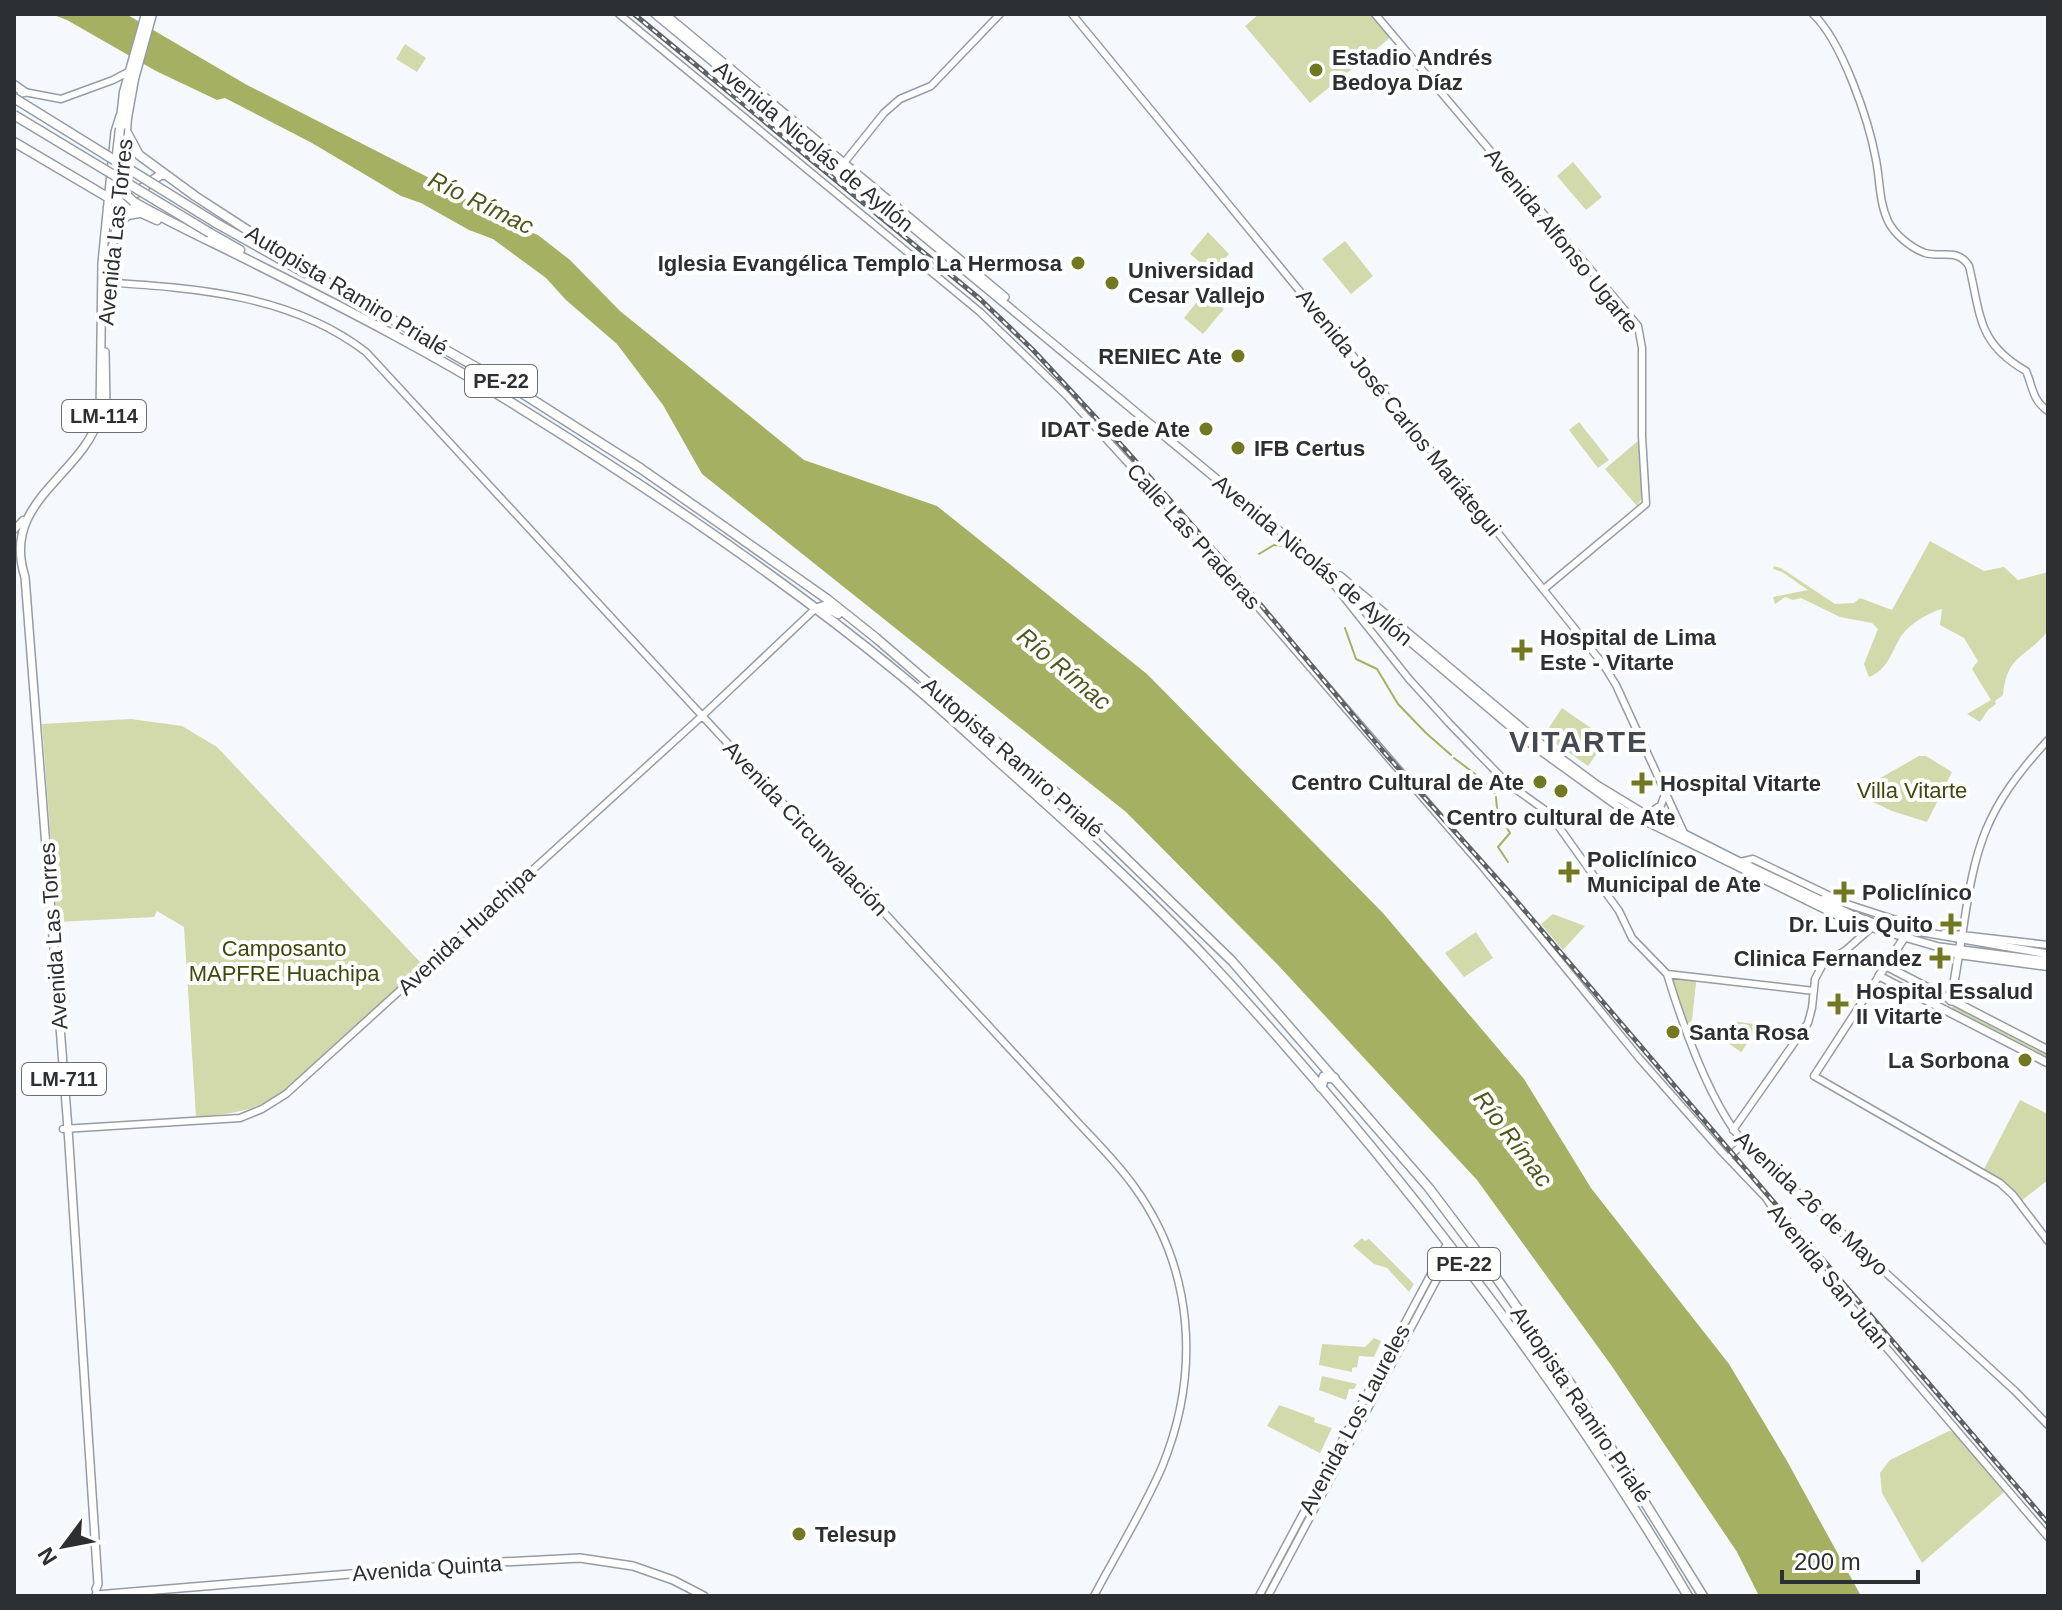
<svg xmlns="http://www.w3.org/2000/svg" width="2062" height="1610" viewBox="0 0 2062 1610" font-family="Helvetica,sans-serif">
<rect width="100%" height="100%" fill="#f5f9fe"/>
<path fill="#d2d9aa" d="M1259,14H1372L1391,37L1310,103L1245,26Z
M405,44L426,58L417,72L396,59Z
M1573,162L1602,197L1586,210L1557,176Z
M1208,232L1229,254L1213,273L1190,254Z
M1345,241L1373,276L1351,294L1322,259Z
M1204,293L1224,309L1203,334L1184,318Z
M1579,422L1609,460L1598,468L1569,430Z
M1639,440L1642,498L1637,506L1605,469Z
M1930,541L1984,571L2004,567L2018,580L2048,572V631C2025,659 2007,654 2003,695L1995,701L1996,704L1988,710L1980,722L1967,714L1991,700L1972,669L1978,661L1964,638L1940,625L1942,609C1927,613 1908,625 1900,638C1890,655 1888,669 1869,677L1864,664L1878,629L1872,623L1840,617L1801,598L1793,600L1785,597L1775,604L1773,597L1808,590L1782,572L1773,569L1774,566L1781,568L1835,604L1854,603L1860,598L1892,610Z
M1562,708L1607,739L1588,766L1544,735Z
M131,719L182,726L217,747L421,963L420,969L287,1091C253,1112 235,1113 196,1117L184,927L157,911L154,917L57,922L42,724Z
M1919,756H1926L1952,772L1927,822L1892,811L1856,794L1861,789Z
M1553,914L1585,926L1563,950L1541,924Z
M1476,932L1493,958L1464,977L1445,953Z
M1676,979L1695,980L1696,983L1692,1020L1689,1023L1685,1021L1672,981Z
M1954,1005L2048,1054V1060L1952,1011L1951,1009Z
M1732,1021L1761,1025L1741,1052L1728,1043Z
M2020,1100L2048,1114V1180L2021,1201L2002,1181L1984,1169Z
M1362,1238L1365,1241L1369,1239L1414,1284L1409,1292L1387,1268L1374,1264L1353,1246Z
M1374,1338L1381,1341L1374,1357L1359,1356L1357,1367L1352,1368V1372L1319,1365L1322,1344L1365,1347Z
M1322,1376L1357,1384L1354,1389H1349L1346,1400L1319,1390Z
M1279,1405L1315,1418L1314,1422L1332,1428L1320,1453L1267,1426Z
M1949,1431L1954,1432L2004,1492L1922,1563L1882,1493L1880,1473L1890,1460Z"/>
<path fill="#a6b062" d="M51,14H126L247,85L445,186L500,221L538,235L570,260L620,311L804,460L937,506L1147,674L1383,913L1524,1079L1591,1188L1729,1364L1787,1461L1861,1596H1759L1737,1552L1611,1365L1477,1180L1277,964L1126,812L702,474L663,405L617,344L566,300L546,278L493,239L469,230L421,203L401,196L312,143L225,98L217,100L156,71L67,20Z"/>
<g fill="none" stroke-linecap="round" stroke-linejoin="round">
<path stroke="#a6b062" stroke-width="2" d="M1259,554L1274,545L1285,546
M1345,628L1356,659L1377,669L1398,704L1426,733L1451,755
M1454,758L1483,780L1494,793
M1496,797L1498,820L1505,825L1510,833L1498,847L1508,862
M362,1596H405"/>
<g stroke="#959ca4" stroke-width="9">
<path id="tertiary" d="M619,14L980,312L1066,395L1226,570L1482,866L1639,1058L1722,1152L1766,1198L1791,1236L2048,1537
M1072,14L1474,503L1603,664L1616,685L1684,833
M1375,14L1638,326L1642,348V436L1646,504L1544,589
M1813,14C1842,41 1869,121 1876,160C1880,180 1879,202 1888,221C1894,234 1911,248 1925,253C1942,258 1958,248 1969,266C1981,315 1977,343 2026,371C2033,387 2032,400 2048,411
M21,94L24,92L61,99L113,80L130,71
M843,164L884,113L900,99L931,86L1000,14
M103,282C194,288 291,294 366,352L1072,1116C1093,1139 1115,1160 1133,1185C1194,1268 1201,1372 1162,1467C1143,1511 1116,1554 1094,1596
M14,530L23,520
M1324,572L1409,679L1449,723L1507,783L1549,813L1619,911L1632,938L1667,974L1814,991
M1647,815L1661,805L1665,794
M1740,862L1753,859L1847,904L1930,931
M1944,933L2048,945
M1962,937C1975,845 1984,810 2048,740
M1945,950L1958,955L2048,967
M1667,974C1683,1026 1709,1102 1744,1143L2015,1391L2048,1425
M1879,976L1814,1076L2000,1183L2013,1195L2048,1241
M63,1129L240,1118L262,1109L286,1094L702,716L815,609
M1733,1130L1808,1023L1812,1008L1815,979L1823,964L1846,950L1871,928
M1728,1158L1744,1143
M1259,1596L1448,1242
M1268,1596L1453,1249"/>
</g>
<g stroke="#959ca4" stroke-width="10">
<path id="secondary" d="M1904,938L1879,976L2048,1063
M1886,966L2048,1050
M1951,1001L1961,940
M96,1595L483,1563L580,1558L633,1566L673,1580L704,1596"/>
</g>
<g stroke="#959ca4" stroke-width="10">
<path id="primary" d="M655,14L1283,534L1530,743L1623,810L1849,921L1939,947L2048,961
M665,14L1005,297
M124,186L126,131
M106,280L121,202
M105,352L106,404
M1340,576L1536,740L1597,785L1643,813L1740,862L1852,915L1877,924L2048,954
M1824,899L1842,902
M96,1589L98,1584L68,1129L25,577C0,501 83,476 100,415L102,263L115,132L120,116"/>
</g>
<g stroke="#959ca4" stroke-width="11">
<path id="trunk" d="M152,14L134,79L127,118L126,131L139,155L195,196L335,287L525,395L640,468L719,523L827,599L876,638L1074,808L1232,961L1429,1188L1493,1273L1577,1393L1703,1596
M14,85L24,92
M120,128L124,92L146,14
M14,142L109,198L157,220
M110,198L136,193L160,175H165
M134,202C174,225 217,244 258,265C346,309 436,355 520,408C652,490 783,578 903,677C936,704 967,733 999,762C1070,825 1142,890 1208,960C1389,1155 1552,1367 1688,1596
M216,223L305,273
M116,224L128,215L139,213
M210,233L240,250
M815,609L824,606L838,614"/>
</g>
<g stroke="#959ca4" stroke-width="12">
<path id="motorway" d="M1321,1087L1324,1077L1334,1078
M1519,1337L1529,1338L1531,1328"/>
</g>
<use href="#tertiary" stroke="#fff" stroke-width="6"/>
<use href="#secondary" stroke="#fff" stroke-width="7"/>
<use href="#primary" stroke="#fff" stroke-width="7"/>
<use href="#trunk" stroke="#fff" stroke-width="8"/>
<use href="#motorway" stroke="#fff" stroke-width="9"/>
<g stroke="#5e6265" stroke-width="5">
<path id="rail" d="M634,14L980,299L1033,350L1123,447L1230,568L1382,750L1508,891L2048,1523"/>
</g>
<use href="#rail" stroke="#fff" stroke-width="2" stroke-dasharray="6" stroke-linecap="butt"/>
<g stroke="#959ca4" stroke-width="11" stroke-linecap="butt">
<path id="trunk-bridge" d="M14,98L216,223
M14,115L210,233
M116,163L120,128
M117,177L124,193L134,202"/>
</g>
<use href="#trunk-bridge" stroke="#fff" stroke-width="8"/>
</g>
<g fill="#707822" stroke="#fff" stroke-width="3">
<circle cx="1316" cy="70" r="8"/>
<circle cx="1078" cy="263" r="8"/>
<circle cx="1112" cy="283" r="8"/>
<circle cx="1238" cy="356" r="8"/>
<circle cx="1206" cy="429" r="8"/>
<circle cx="1238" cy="448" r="8"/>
<path d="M1518 638h8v8h8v8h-8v8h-8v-8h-8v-8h8z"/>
<circle cx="1540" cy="782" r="8"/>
<path d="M1638 771h8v8h8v8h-8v8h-8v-8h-8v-8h8z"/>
<circle cx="1561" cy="791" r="8"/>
<path d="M1565 860h8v8h8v8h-8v8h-8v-8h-8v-8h8z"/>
<path d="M1840 880h8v8h8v8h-8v8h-8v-8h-8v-8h8z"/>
<path d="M1947 912h8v8h8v8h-8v8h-8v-8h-8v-8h8z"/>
<path d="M1936 946h8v8h8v8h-8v8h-8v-8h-8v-8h8z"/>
<path d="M1834 992h8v8h8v8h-8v8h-8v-8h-8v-8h8z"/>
<circle cx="1673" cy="1032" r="8"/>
<circle cx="2025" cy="1060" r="8"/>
<circle cx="799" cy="1534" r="8"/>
</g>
<g text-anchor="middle" stroke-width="8" stroke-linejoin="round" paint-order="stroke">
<g fill="#fff" stroke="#6c6e70" stroke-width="2">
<rect x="465" y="365" width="72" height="32" rx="6"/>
<rect x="62" y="400" width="84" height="32" rx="6"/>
<rect x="22" y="1063" width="84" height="32" rx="6"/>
<rect x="1428" y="1248" width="72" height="32" rx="6"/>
</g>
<g font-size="20" font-weight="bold" fill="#2d3033">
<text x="501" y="388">PE-22</text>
<text x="104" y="423">LM-114</text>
<text x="64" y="1086">LM-711</text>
<text x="1464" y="1271">PE-22</text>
</g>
<g font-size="22" font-weight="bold" fill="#2d3033" stroke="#fff" text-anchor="start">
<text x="1332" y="65">Estadio Andrés<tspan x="1332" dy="25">Bedoya Díaz</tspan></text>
<text x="1062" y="271" text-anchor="end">Iglesia Evangélica Templo La Hermosa</text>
<text x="1128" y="278">Universidad<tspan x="1128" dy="25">Cesar Vallejo</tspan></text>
<text x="1222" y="364" text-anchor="end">RENIEC Ate</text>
<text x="1190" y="437" text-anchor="end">IDAT Sede Ate</text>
<text x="1254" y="456">IFB Certus</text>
<text x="1540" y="645">Hospital de Lima<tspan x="1540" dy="25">Este - Vitarte</tspan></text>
<text x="1524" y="790" text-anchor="end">Centro Cultural de Ate</text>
<text x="1660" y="791">Hospital Vitarte</text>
<text x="1561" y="825" text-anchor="middle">Centro cultural de Ate</text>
<text x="1587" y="867">Policlínico<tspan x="1587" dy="25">Municipal de Ate</tspan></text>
<text x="1862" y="900">Policlínico</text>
<text x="1933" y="932" text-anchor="end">Dr. Luis Quito</text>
<text x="1922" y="966" text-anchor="end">Clinica Fernandez</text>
<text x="1856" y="999">Hospital Essalud<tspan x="1856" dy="25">II Vitarte</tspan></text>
<text x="1689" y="1040">Santa Rosa</text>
<text x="2009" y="1068" text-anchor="end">La Sorbona</text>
<text x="815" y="1542">Telesup</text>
</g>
<g font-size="22" fill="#2d3033" stroke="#fff">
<text transform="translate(814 146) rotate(40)" y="8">Avenida Nicolás de Ayllón</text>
<text transform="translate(115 232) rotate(-84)" y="8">Avenida Las Torres</text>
<text transform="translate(1562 240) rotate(51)" y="8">Avenida Alfonso Ugarte</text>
<text transform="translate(347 290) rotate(31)" y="8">Autopista Ramiro Prialé</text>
<text transform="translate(1399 412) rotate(51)" y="8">Avenida José Carlos Mariátegui</text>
<text transform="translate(1194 536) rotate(48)" y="8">Calle Las Praderas</text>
<text transform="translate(1313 560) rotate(40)" y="8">Avenida Nicolás de Ayllón</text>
<text transform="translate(1013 757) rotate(41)" y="8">Autopista Ramiro Prialé</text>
<text transform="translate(806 828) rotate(47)" y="8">Avenida Circunvalación</text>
<text transform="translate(466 930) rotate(-43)" y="8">Avenida Huachipa</text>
<text transform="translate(53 936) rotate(-94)" y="8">Avenida Las Torres</text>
<text transform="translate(1812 1203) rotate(43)" y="8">Avenida 26 de Mayo</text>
<text transform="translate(1829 1276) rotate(51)" y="8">Avenida San Juan</text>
<text transform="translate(1581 1404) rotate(56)" y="8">Autopista Ramiro Prialé</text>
<text transform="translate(1354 1419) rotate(-62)" y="8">Avenida Los Laureles</text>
<text transform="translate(427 1568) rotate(-4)" y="8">Avenida Quinta</text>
</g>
<g font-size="22" fill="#41470a" stroke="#fff">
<text x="1912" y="798">Villa Vitarte</text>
<text x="284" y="956">Camposanto<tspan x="284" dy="25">MAPFRE Huachipa</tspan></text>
</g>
<g font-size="24" font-style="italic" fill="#4f561c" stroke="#fff">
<text transform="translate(481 203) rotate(26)" y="8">Río Rímac</text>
<text transform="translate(1064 669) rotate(40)" y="8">Río Rímac</text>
<text transform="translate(1513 1139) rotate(53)" y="8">Río Rímac</text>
</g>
<g font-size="30" font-weight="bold" letter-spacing="2" fill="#444a50" stroke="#fff">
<text x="1579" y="752">VITARTE</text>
</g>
</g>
<rect width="2062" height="1610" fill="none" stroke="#2d3033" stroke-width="32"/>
<g transform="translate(64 1546) rotate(238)" stroke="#ffffff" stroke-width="6" paint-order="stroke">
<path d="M0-6L14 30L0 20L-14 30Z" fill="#2d3033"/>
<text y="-12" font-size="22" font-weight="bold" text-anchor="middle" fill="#2d3033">N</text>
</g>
<path d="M1782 1570v12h136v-12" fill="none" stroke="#2d3033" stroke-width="4"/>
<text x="1794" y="1570" font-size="24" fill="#2d3033" stroke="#ffffff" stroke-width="6" paint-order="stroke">200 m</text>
</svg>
